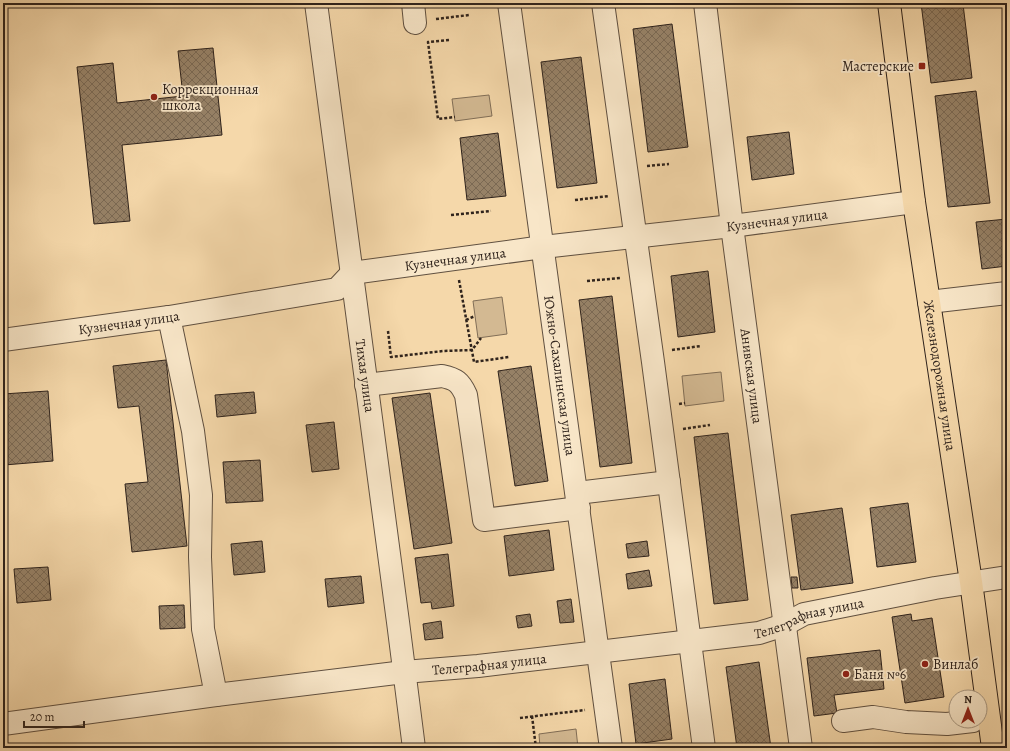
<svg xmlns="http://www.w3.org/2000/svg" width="1010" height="751" viewBox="0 0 1010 751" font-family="Alegreya,serif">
<defs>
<pattern id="building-cross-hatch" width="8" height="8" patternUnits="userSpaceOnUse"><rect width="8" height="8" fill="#968166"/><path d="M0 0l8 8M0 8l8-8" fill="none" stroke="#7b6953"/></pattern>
</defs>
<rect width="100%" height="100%" fill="#f5d8aa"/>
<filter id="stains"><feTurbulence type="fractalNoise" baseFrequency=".005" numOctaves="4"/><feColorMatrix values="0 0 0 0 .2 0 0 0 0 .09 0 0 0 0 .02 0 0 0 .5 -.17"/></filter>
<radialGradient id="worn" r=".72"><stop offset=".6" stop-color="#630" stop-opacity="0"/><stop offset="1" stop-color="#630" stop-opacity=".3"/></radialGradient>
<path fill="#d3b992" stroke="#816e57" d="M489,95L492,116L455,121L452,99Z
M502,297L507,334L478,338L473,301Z
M721,372L724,401L685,406L682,376Z
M576,729L578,748H540L539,734Z"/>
<path fill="url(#building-cross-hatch)" stroke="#2f231c" d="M921,3H955V5L963,4L972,78L931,83Z
M672,24L688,147L648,152L633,29Z
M213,48L222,135L122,145L130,221L94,224L77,67L113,63L117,103L183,96L178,51Z
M581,57L597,183L557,188L541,62Z
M976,91L990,203L948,207L935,96Z
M789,132L794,174L752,180L747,137Z
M498,133L506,196L467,200L460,138Z
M1007,219V266L982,269L976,222Z
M708,271L715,332L678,337L671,276Z
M612,296L632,463L600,467L579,300Z
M166,360L187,546L132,552L125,484L148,482L139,406L118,408L113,366Z
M531,366L548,481L515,486L498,371Z
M48,391L53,461L4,465L3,394Z
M254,392L256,413L217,417L215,395Z
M430,393L452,543L414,549L392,398Z
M334,422L339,469L312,472L306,425Z
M728,433L748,600L714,604L694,437Z
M260,460L263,501L226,503L223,462Z
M908,503L916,562L877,567L870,508Z
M842,508L853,583L801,590L791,515Z
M549,530L554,570L509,576L504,536Z
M262,541L265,572L234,575L231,544Z
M647,541L649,556L628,558L626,544Z
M448,554L454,606L432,609L431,602L421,603L415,558Z
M48,567L51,600L17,603L14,569Z
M649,570L652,586L628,589L626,574Z
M361,576L364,603L328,607L325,579Z
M791,577H797L798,588H792Z
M571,599L574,622L560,623L557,601Z
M184,605L185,628L160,629L159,606Z
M530,614L532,626L518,628L516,616Z
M911,614L912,621L932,618L944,697L905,703L892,617Z
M441,621L443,638L425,640L423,624Z
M880,650L884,689L834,695L837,713L814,716L807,658Z
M759,662L771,748H737L726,667Z
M665,679L672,739L636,744L629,684Z"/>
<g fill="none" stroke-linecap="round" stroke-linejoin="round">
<g stroke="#605040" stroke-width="24">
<g id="minor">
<path id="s1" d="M316,3L398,622L414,748"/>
<path d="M413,3L415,23"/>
<path id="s2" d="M509,3L611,748"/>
<path d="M603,3L653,362L704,748"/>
<path id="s3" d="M705,3L732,226L801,748"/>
<path d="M929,302L1007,293"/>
<path d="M169,317L193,431L201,495L200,557L203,629L216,695"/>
<path id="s4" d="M3,340L169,317L337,289L352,273L543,247L732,226L914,202"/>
<path d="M366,385L442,376C456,379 460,382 466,395L484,520L579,508"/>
<path d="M577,493L669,482"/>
<path d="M843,721L873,717L906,722L947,724L973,721"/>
<path id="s5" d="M3,724L216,695L404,672L478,666L759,633L784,625L804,614L935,588L1007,577"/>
</g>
</g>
<g stroke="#2f231c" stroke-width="24">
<g id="major">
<path id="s6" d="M889,3L914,202L971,582L993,748"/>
</g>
</g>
<path stroke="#2f231c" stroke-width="2.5" stroke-dasharray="3 2" stroke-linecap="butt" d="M625,5L640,3
M436,19L469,15
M449,40L428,42L438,119L455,117
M647,166L669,164
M575,200L609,196
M451,215L491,211
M459,280L474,362L509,357
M587,281L620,278
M466,320L475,316
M388,331L391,357L443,351L472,350L481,338
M672,350L701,346
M679,404L685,403
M683,429L710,425
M532,716L536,748
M520,718L585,710"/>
<use href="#minor" stroke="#f8e6c8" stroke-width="22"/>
<use href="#major" stroke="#f5d8aa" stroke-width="22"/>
</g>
<g fill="#8f2418" stroke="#f8e6c8" stroke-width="1.5">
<rect x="918" y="62" width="8" height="8" rx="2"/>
<circle cx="154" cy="97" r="4"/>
<circle cx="925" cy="664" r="4"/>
<circle cx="846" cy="674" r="4"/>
</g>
<g text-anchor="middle" stroke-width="3.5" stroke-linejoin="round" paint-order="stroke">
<g font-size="14" fill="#2f231c" stroke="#f8e6c8" text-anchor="start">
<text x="914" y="71" text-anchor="end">Мастерские</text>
<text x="162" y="94">Коррекционная<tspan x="162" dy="16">школа</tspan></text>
<text x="933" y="669">Винлаб</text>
<text x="854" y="679">Баня №6</text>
</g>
<g font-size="14" fill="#2f231c" stroke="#f8e6c8">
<text dy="5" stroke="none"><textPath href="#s4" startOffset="788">Кузнечная улица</textPath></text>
<text dy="5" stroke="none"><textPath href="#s4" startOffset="464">Кузнечная улица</textPath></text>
<text dy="5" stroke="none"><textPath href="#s4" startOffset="127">Кузнечная улица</textPath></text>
<text dy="5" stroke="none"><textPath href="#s1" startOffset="376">Тихая улица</textPath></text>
<text dy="5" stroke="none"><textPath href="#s2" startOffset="376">Южно-Сахалинская улица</textPath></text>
<text dy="5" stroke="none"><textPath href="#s3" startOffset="376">Анивская улица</textPath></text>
<text dy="5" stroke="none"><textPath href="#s6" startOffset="376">Железнодорожная улица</textPath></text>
<text dy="5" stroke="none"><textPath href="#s5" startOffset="814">Телеграфная улица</textPath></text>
<text dy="5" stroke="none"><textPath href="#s5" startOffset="490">Телеграфная улица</textPath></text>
</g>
</g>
<rect width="1010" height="751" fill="none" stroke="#f5d8aa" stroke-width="16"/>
<rect x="4" y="4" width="1002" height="743" fill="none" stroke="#2f231c" stroke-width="2"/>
<rect x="8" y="8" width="994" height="735" fill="none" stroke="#2f231c"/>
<g transform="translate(968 709)"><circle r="19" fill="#f8e6c8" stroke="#a89883"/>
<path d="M0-3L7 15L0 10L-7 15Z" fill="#8f2418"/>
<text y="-6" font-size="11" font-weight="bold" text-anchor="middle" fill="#2f231c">N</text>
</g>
<path d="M24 721v6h60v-6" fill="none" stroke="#2f231c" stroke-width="2"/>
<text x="30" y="721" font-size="12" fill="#2f231c" stroke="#f8e6c8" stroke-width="3" paint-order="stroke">20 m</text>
<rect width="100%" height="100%" filter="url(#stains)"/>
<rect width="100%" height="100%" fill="url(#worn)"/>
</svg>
